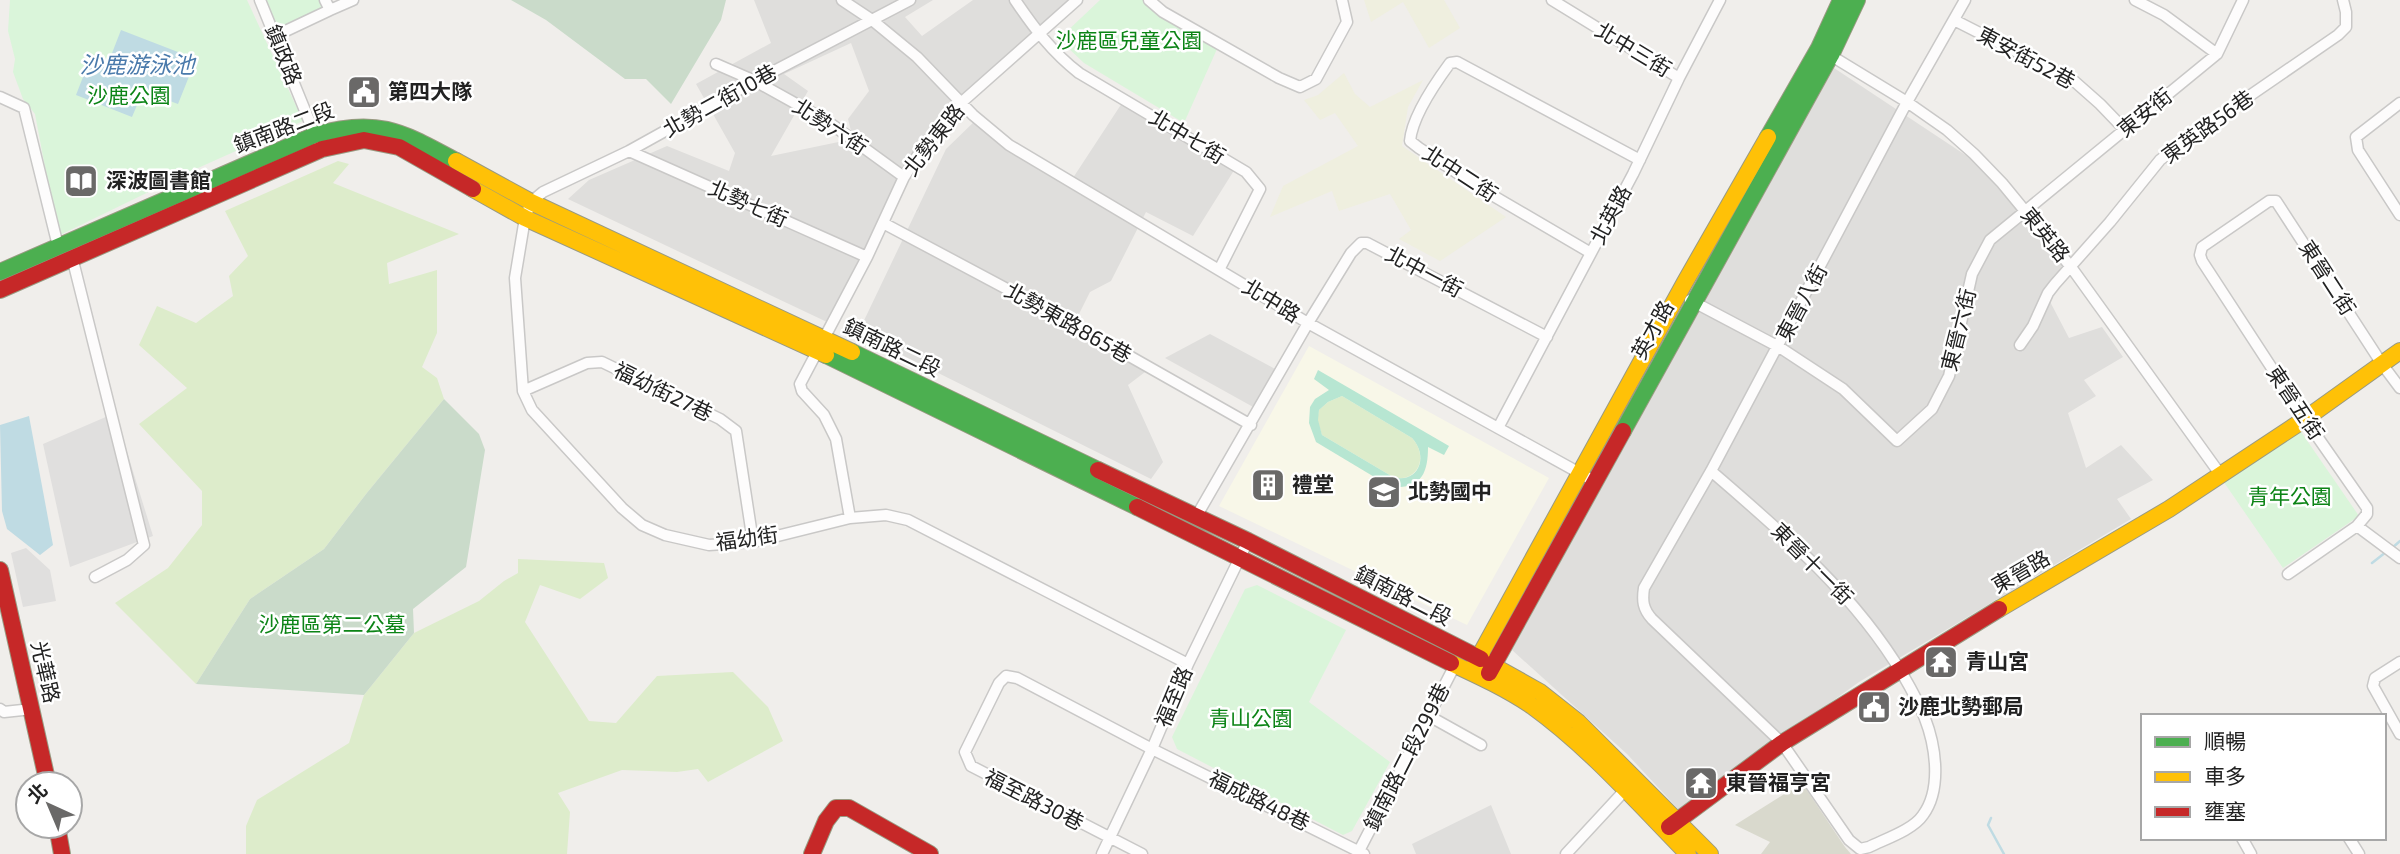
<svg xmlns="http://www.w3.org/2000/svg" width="2400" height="854" viewBox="0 0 2400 854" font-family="'Exo 2','Noto Sans TC',sans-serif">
<rect width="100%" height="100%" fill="#f0eeeb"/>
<path fill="#dfdedc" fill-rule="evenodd" d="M754,0H933L905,17L922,36L973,0H1073L980,83L915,148L827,322L568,199L589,180L667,146L729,171L735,153L696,84L771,43ZM851,43L869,91L848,119L853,139L771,156L808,91L784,74Z
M1834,68L1976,162L2065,267L2045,292L2069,338L2102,327L2123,357L2084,380L2096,396L2068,413L2086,468L2121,445L2153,480L2117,499L2131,519L1859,682L1680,811L1627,754L1512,650Z
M1124,100L1238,164L1193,236L1146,212L1111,281L1090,292L1072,328L1149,369L1128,385L1163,462L1151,479L858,333L946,149L978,118L1069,184Z
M1210,334L1279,371L1255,408L1165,358Z
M1491,805L1511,854H1416L1412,844Z"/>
<path fill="#f8f7e8" d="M1309,346L1549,478L1467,625L1219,506Z"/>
<path fill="#d9d9cd" d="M1802,783L1845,847L1851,854H1761L1770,842L1735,825Z"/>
<path fill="#efefdf" d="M1364,0H1444L1460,28L1429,48L1403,2L1371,22Z
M1344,73L1355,94L1370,107L1423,80L1408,107L1402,146L1506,217L1440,261L1399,239L1411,230L1390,194L1339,211L1332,191L1270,217L1283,186L1358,146L1335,113L1320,120L1304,100L1318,95Z"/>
<path fill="#ddeccb" d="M338,161L349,164L333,183L459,234L387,263L389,284L437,270V333L422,367L437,378L444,399L366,494L324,549L250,599L196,684L115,603L168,568L202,525V491L139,424L187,388L139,345L157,306L196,323L233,296L229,276L248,256L225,211Z
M1342,396L1412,438C1430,458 1416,484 1393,477L1322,435L1317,420L1319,410L1328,402Z
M518,559L604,563L608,578L580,599L540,585L525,622L589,721L616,723L657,676L733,672L768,707L783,741L708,782L698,769L677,772L622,770L558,793L570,812L567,854H246V826L257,800L349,743L364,695L414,633L479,601L504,581L518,573Z"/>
<path fill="#cadbca" d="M511,0H726L721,20L671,104L646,79H625L546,20Z
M444,399L479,434L485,450L466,567L413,609L414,633L364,695L196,684L250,599L324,549L366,494Z"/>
<path fill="#daf5da" d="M10,0H247L303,121L198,168L58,236L35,114L23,99L13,72L15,59L8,31Z
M263,0H321L325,7L277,31Z
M1100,0H1143L1161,14L1217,49L1184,123L1084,63L1063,43V35Z
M2297,426L2359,516L2283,568L2221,478Z
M1257,585L1346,630L1309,702L1390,762L1352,831L1343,835L1177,749L1172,737L1245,589Z"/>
<path fill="#b7e6d2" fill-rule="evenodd" d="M1318,370L1449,446L1444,455L1428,447C1428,474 1421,489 1391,487L1316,442L1309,423L1310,407L1315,399L1329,390L1314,379ZM1342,396L1412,438C1430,458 1417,484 1393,477L1322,435L1318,420L1319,410L1328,402Z"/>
<path fill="#e0dfde" d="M115,413L153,536L70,567L43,444Z
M26,548L50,570L56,601L23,607L11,553Z"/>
<path fill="#bfdbe3" d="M121,30L196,59L178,104L143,91L132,117L76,95L90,59L107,66Z
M29,416L53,545L40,555L7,529L2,511L0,425Z"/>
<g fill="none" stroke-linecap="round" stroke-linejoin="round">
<path stroke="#bfdbe3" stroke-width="2.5" d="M2392,548L2400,541
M2372,563L2386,552
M1991,818L1988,825L2004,854"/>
<g stroke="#c9c8c7" stroke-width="13">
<path id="street" d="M260,0L317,140
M325,0L330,10L353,0
M842,0L872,20L917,57L973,115L1009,145L1308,323L1594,481
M910,0L755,81L629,151L543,192L531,202L525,218L515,278L523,391L532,410L622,508L642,525L665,535L709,545L753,542L850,518L886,515L908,520L1188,664
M1015,0C1034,28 1052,52 1079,73L1246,172L1260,189L1219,270
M1149,0L1163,12L1279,78L1300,87L1316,79L1347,22L1342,0
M1552,0L1679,78
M2135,0L2164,15L2217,54
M1954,20L2074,81L2100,104L2125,130
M275,36L330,10
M1825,52L1907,102L1947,130L1974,154L2002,183L2071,267L2220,474
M716,64L755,81L827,121L904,177
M0,97L24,108L58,246
M2400,103L2356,137L2358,150L2400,215
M629,151L867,257
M883,223L1071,323L1251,425
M1591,253L1485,191L1419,148L1410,141C1412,117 1436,82 1450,63L1457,62L1640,160
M72,257L144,545L127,560L95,577
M1690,300L1779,347L1843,389L1897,441L1932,409L1949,376L1972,274L1990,240L2217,54L2243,0
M2020,345L2033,326L2048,293L2055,284L2110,222L2160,160L2184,141L2338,35L2346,27V12L2343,0
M523,391L587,363L602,362L720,419L736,431L753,542
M1498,428L1633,174L1679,78L1720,0
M1711,471C1783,533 1854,593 1903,675C1920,704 1933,730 1935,764C1936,782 1934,800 1923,815C1913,830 1885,839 1869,847L1860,849L1849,840L1782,743L1652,619C1643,609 1642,601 1644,588L1711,471L1907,102L1965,0
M1196,517L1308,323L1351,253L1361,243H1367L1547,337
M850,518L836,439L824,415L802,391L800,384L867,257L904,177L925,144L962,102L1077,0
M2357,526L2400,558
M2288,574L2357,526L2367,514V508L2305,419L2202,261L2200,255L2202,247L2269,201H2276L2382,364L2400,388
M2400,662L2375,678L2373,686L2400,734
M0,709L4,712L32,709
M1429,716L1481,745
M2242,838L2251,854
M2349,838L2359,854
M1359,851L1456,663
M1102,854L1152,749L1188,664L1248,541
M1142,854L971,766L965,752L999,683L1006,676L1017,678L1152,749L1364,854
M1566,854L1628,787"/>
</g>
<g stroke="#999a82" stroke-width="18">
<path id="fast" d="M1768,137L1819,48L1841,0
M0,272L315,135C378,117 402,132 456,161
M852,352L1098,470
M826,355L1137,507
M1623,431L1831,55L1857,0"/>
</g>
<g stroke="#999a82" stroke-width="18">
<path id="slow" d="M456,161L531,202L852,352
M473,189L525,218L826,355
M1999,609L2169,509L2305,419L2400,351
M1481,659L1540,692L1578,722L1710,854
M1451,663C1479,676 1507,689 1532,706C1590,748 1638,803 1688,854
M1474,666L1685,282L1768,137"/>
</g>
<g stroke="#999a82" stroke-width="18">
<path id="jam" d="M0,290L322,149L364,140L399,147L473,189
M1098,470L1248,541L1481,659
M1137,507L1451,663
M0,570L48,784
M1489,673L1623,431
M57,826L62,854
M1669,827L1782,743L1999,609
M812,854L826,821L836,808H849L930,854"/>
</g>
<use href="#street" stroke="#fdfcfc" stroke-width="10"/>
<use href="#fast" stroke="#4caf50" stroke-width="16"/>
<use href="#slow" stroke="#ffc107" stroke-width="16"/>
<use href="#jam" stroke="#c62828" stroke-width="16"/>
</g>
<defs>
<g id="civic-square" transform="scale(1.75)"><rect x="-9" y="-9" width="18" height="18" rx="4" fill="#6a6968" stroke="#fff"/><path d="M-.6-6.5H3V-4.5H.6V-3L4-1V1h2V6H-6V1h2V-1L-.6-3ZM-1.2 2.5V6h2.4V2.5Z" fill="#fff"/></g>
<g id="library-square" transform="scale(1.75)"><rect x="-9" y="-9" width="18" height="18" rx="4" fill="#6a6968" stroke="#fff"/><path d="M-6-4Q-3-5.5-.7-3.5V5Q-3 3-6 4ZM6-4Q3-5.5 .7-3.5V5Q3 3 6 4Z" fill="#fff"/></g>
<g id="building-square" transform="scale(1.75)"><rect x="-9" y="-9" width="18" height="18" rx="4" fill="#6a6968" stroke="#fff"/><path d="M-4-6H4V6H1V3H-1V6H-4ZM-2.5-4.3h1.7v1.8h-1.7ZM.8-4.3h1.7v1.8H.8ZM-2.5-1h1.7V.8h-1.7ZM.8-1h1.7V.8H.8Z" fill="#fff"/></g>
<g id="school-square" transform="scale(1.75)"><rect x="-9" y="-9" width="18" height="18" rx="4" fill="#6a6968" stroke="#fff"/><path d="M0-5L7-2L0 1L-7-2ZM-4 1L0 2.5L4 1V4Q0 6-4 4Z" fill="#fff"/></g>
<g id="temple-square" transform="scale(1.75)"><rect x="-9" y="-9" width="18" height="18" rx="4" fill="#6a6968" stroke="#fff"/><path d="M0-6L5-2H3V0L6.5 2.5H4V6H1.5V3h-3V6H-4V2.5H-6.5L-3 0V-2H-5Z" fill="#fff"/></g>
</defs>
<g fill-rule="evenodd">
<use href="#civic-square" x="364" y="92"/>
<use href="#library-square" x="81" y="181"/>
<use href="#building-square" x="1268" y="485"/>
<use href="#school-square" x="1384" y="492"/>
<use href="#temple-square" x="1941" y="662"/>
<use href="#civic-square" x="1874" y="707"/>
<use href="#temple-square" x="1701" y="783"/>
</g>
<g text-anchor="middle" stroke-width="5" stroke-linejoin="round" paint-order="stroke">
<g font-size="21" fill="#0c8416" stroke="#fff">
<text x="1129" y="48">沙鹿區兒童公園</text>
<text x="129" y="103">沙鹿公園</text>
<text x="2290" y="504">青年公園</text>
<text x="332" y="632">沙鹿區第二公墓</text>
<text x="1251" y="726">青山公園</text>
</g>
<g font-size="21" fill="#222" stroke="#fff">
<text transform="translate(1633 50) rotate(31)" y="7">北中三街</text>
<text transform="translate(283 55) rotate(68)" y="7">鎮政路</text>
<text transform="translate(2026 58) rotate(28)" y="7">東安街52巷</text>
<text transform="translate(720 101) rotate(-29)" y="7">北勢二街10巷</text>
<text transform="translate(2145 113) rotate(-39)" y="7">東安街</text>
<text transform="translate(830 127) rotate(33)" y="7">北勢六街</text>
<text transform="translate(2208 127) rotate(-36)" y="7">東英路56巷</text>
<text transform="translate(284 128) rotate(-21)" y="7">鎮南路二段</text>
<text transform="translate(1187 137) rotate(31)" y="7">北中七街</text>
<text transform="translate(934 140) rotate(-52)" y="7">北勢東路</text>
<text transform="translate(1460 174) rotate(33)" y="7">北中二街</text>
<text transform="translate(748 204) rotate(24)" y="7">北勢七街</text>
<text transform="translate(1611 215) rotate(-62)" y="7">北英路</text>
<text transform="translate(2045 235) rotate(51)" y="7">東英路</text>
<text transform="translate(1424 272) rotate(28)" y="7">北中一街</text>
<text transform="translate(2327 278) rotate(57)" y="7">東晉二街</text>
<text transform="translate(1271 301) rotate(31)" y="7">北中路</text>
<text transform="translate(1802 303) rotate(-62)" y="7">東晉八街</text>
<text transform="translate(1068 323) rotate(29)" y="7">北勢東路865巷</text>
<text transform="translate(1653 330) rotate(-61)" y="7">英才路</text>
<text transform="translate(1959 330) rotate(-76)" y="7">東晉六街</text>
<text transform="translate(892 348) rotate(26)" y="7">鎮南路二段</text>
<text transform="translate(663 392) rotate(26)" y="7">福幼街27巷</text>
<text transform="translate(2295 403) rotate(56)" y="7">東晉五街</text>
<text transform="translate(747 539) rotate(-8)" y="7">福幼街</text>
<text transform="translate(1812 564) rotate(45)" y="7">東晉十一街</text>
<text transform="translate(2021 572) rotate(-30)" y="7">東晉路</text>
<text transform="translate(1403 596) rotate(27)" y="7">鎮南路二段</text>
<text transform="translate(45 672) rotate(77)" y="7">光華路</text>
<text transform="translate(1174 697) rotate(-67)" y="7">福至路</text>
<text transform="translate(1407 757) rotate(-63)" y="7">鎮南路二段299巷</text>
<text transform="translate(1034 800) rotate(27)" y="7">福至路30巷</text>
<text transform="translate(1259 801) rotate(26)" y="7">福成路48巷</text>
</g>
<g font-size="21" font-weight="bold" fill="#222" stroke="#fff" text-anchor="start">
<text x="388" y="99">第四大隊</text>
<text x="106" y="188">深波圖書館</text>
<text x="1292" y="492">禮堂</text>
<text x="1408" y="499">北勢國中</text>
<text x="1966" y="669">青山宮</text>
<text x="1898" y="714">沙鹿北勢郵局</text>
<text x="1726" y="790">東晉福亨宮</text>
</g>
<g font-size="23" font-style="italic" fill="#4a7aab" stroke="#fff">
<text x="137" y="73">沙鹿游泳池</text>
</g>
</g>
<rect x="2141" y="714" width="245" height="126" fill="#ffffff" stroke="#a7a7a7" stroke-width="2"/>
<rect x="2155" y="737" width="35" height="10" fill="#4caf50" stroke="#a7a7a7" stroke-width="2"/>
<text x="2204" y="749" font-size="21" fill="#222222">順暢</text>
<rect x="2155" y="772" width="35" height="10" fill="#ffc107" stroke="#a7a7a7" stroke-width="2"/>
<text x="2204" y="784" font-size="21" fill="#222222">車多</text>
<rect x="2155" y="807" width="35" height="10" fill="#c62828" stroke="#a7a7a7" stroke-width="2"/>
<text x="2204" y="819" font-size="21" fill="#222222">壅塞</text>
<g transform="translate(49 805) rotate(316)"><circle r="33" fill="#ffffff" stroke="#a7a7a7" stroke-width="2"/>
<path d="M0-5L12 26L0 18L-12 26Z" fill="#6a6968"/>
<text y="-10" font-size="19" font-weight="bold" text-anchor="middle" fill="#222222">北</text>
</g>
</svg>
